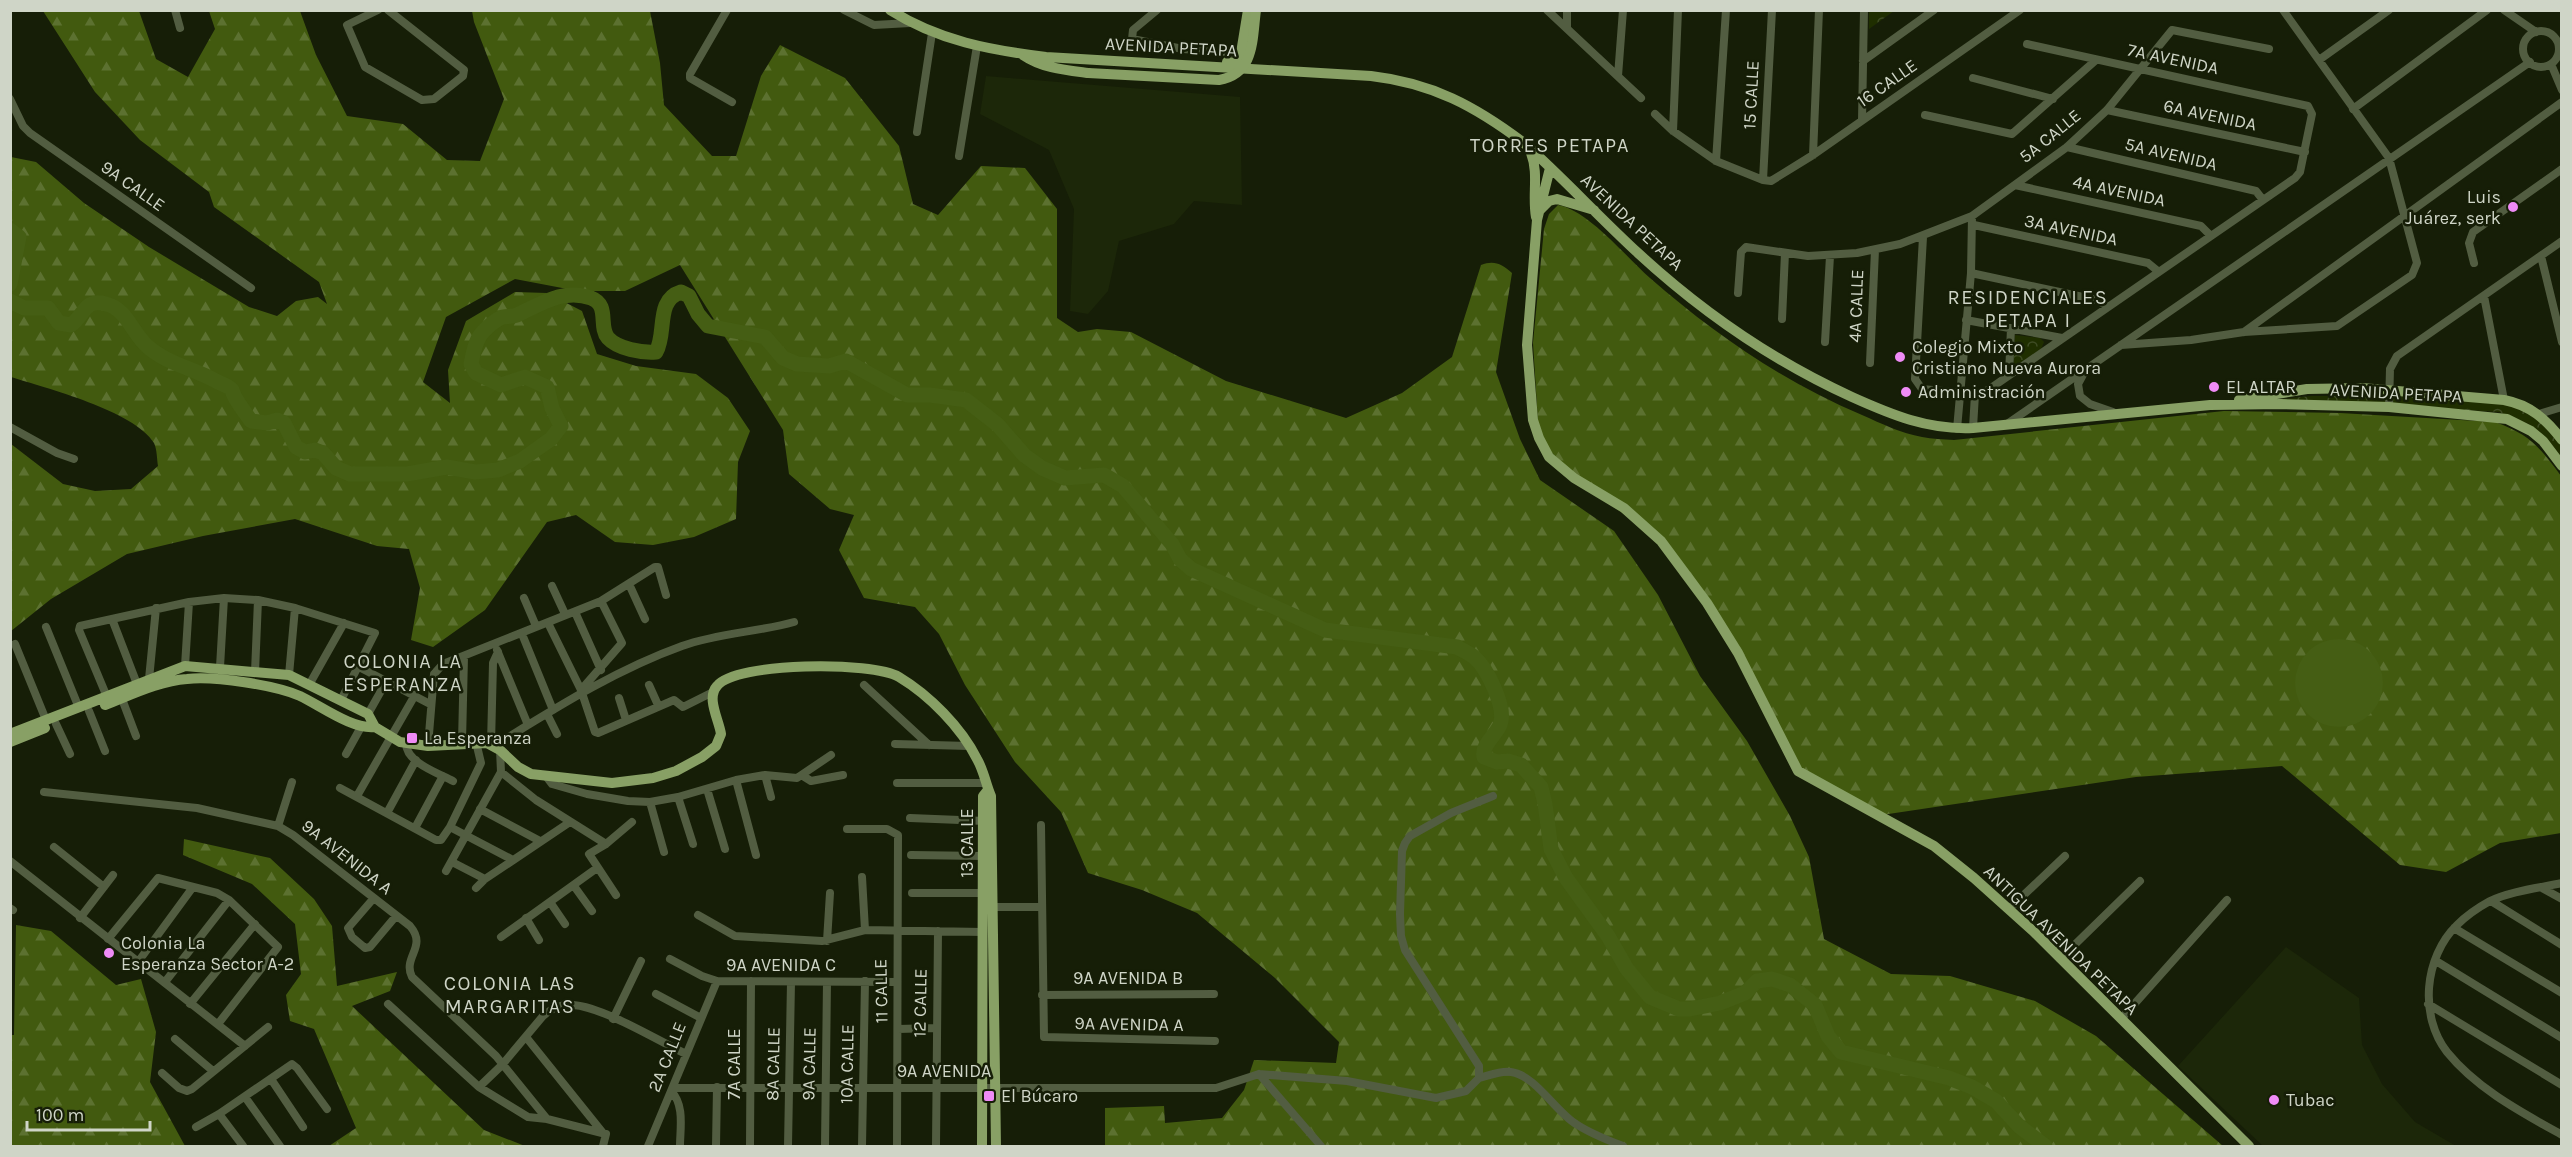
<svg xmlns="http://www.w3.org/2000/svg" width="2572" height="1157" viewBox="0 0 2572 1157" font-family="Karla,sans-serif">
<defs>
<pattern id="forest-firs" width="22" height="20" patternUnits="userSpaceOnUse" patternTransform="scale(1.5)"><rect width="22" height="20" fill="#425a0f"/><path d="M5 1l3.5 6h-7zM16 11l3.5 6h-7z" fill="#5c7130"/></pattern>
<pattern id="park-crowns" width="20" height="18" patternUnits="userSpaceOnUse" patternTransform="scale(1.5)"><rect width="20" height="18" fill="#1f2e00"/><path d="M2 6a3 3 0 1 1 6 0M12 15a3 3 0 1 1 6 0" fill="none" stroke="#3e4b24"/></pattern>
</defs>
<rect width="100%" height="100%" fill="#161e07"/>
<path fill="#1c2709" d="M986,76L1240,97L1242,205L1194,201L1174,224L1119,241L1108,291L1088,314L1070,311L1074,209L1049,150L980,114Z
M2286,947L2359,998L2362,1045L2382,1084L2415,1122L2456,1146H2263L2178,1066Z"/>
<path fill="url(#forest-firs)" d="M43,11H139L156,59L188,77L215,29L209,11H300L316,55L347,116L403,124L447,160L480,161L504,99L474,22L472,11H650L660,63L664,105L712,156H736L761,76L780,45L845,78L899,146L913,204L938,215L981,166L1025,168L1057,209V318L1078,332L1097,329L1131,332L1226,381L1346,418L1402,393L1452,357L1481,265C1494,260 1502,264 1512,273L1496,372L1520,439L1540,480L1614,531L1658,595L1700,676L1747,741L1790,816L1809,857L1824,939L1891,974L1950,976L2035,1001L2096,1036L2223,1146H1105V1108L1164,1106L1165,1123L1222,1118L1244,1090L1254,1060L1336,1063L1339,1042L1275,978L1197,913L1142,890L1088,873L1061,812L1015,762L965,685L939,634L915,607L864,598L839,550L854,515L830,509L789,474L783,430L680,265L625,291H578L515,279L446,317L423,382L450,403L448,370L466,321L515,292L547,293L582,311L597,354L636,366L696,374L728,398L750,431L738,462L736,519L694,537L653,545L615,542L576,515L547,522L485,610L433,647L411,640L420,588L409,549L377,546L295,519L203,536L127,554L51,599L11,631V444L63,484L95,491L131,489L158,466C157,460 157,449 154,443C135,411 46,388 11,377V157L36,162L84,203L149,247L249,307L277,316L296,301L318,297L327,304L319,282L214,207L209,192L140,140L95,92Z
M1558,205C1588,210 1626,257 1650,278C1714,334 1784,382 1862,415C1882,424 1901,433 1922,437C1932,439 1943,439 1954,440L2224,411L2340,413L2495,422C2529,434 2540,447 2561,476V833L2500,843L2446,872L2400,865L2282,766L2136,777L1875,816L1795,764L1738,653L1661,541L1574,478L1539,438L1533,343L1544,229L1549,214Z
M184,839L270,858L314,899L332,926L337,986L397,972L390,991L352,1006L484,1130L525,1146H329L356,1128L314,1029L290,1021L286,995L301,974L295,924L252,884L183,855Z
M16,925L51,931L116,985L141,979L156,1032L150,1082L185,1146H11L10,1035H14Z"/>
<path fill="url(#park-crowns)" d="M1869,11V10L1894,11L1869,29Z
M2015,335L2040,338L2044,342L2041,349L2013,368Z
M2312,396H2391L2497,403L2516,407L2529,413L2545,425L2561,445V459L2529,424L2499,412L2280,399Z"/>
<path fill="#455e14" d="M2295 683a44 44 0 1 1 88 0a44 44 0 1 1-88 0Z"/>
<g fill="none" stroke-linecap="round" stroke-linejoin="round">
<path stroke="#455e14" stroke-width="15" d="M10,230L19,237L10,284
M10,301L24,308H48L59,323L71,325C85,315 84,298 106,304C127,309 132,333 147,346C167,364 193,368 216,381C221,384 229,386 232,390C232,391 235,398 236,399C240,406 246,414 251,421L267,423L277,420L284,423L296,447L305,452L315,450L323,453L336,468L350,474H407L447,467L475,472L498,470L520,461L534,451L551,439L561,426L552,408L547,387L525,377L501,385L476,373L471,364C473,354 475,342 481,334C486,328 496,319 503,317C508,316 512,317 517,315C541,304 564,288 591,298C610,305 598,326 608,338C618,349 642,353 656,352C667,333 655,300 681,292L689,296L698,314L708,326L765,337L783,358L797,364L829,366L846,361L907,395H930L966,400L998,425L1024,455L1042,468L1065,478L1104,475L1123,486L1172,544L1180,559L1191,569L1325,630L1457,647C1462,650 1469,653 1474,657C1487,668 1507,708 1500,725C1496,735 1481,745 1484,757L1497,762L1508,761L1521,765L1541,787L1545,804L1551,849L1566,878L1608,936L1627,969L1650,997L1679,1009H1690L1720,1003L1745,993L1757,981L1772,979L1790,985L1815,1005L1828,1036L1841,1052L1949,1078L1972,1087L1996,1101L2019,1126L2045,1146"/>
<path stroke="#525d41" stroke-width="8" d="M175,10L180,28
M378,10L347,25L365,67L422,100L434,99L463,76L464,70L388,10
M727,10L690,74V78L732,102
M844,10L874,25L910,23
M1157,10L1133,30L1132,39L1183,49L1241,53
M1547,10L1641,98
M2504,10L2536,32
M1567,28V10
M2523 49a18 18 0 1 1 36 0a18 18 0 1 1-36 0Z
M2319,60L2389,10
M1863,61L1934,10
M2551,64L2562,90
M1618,76L1623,10
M1973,78L2053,99
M10,99L23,126L30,133L251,288
M2353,109L2487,10
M2107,110L2305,152
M1655,114L1673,131L1716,161L1763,180L1771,181L1813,155L2020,10
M1925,115L2012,134L2096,60
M1862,120L1864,10
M1673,131L1678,10
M917,132L932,33
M2067,147L2256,191L2263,200
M1813,155L1819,10
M959,156L977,46
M1716,161L1726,10
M1763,180L1772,10
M2015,185L2201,226L2211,236
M1974,225L2148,263L2159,272
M1923,237L1915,379L1922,389L1975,394L1988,390L2295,178L2300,172L2312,114L2308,106L2027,44
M2541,256L2562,342
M2474,263L2469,243L2473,232L2562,169
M1971,273L2097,300L2108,307
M1738,293L1741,252L1746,247L1808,256L1857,253L1900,244L1972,216L2067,147L2107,110L2172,30L2269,49
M2484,296L2504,400
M1782,319L1785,253
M1966,320L2062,338
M2244,332L2562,102
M1825,342L1830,256
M2121,345L2191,340L2244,332L2337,326L2412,275L2417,263L2389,158L2283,10
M1870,363L1875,250
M2085,371L2078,384L2080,396L2090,404L2113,412
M2009,375L2011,328
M2389,407L2390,369L2397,356L2562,241
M2539,414L2562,407
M2007,424L2530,62
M10,427L57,453L74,459
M1973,428L1975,394
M1957,429L1971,273L1972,216
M629,584L645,619
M552,586L565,614
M524,598L536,626
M575,612L601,670
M112,619L137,684
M548,623L581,690L595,732L598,733L674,700L683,707L713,692
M46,627L79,708
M522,634L553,710
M15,644L46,720
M497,650L528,725
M185,666L189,602
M220,667L224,598
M359,667L430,704
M255,672L258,600
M289,675L295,608
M149,679L156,608
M309,685L344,623
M649,685L658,705
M864,685L929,745
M581,690L622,643L601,601
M107,697L79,630L80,626L189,602L224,598L258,600L295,608L375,633L341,700
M619,698L626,720
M122,699L136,736
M89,711L105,751
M368,714L386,682
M547,714L557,734
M56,724L70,754
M462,742L464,657
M406,744C407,763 438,773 453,781
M491,744L493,663L498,652
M895,744L969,746
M428,746L434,674L443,664L601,601L655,567H658L666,595
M494,746C554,709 615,670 682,646C718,633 758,632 794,622
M500,750L501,772L536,800L606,844
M346,754L361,727
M765,775L771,797
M546,776L552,784L587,794L628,801L650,802L678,797L736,780L765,775L797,778L831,755
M803,776L811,781L843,775
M736,780L756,855
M897,783H986
M340,788L436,840H441L450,827L481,763L476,742
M707,789L725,849
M44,792L197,808L278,826L293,835L410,926C428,947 402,957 412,977L496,1056L547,1119
M357,796L415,695
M678,797L693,844
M650,802L664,852
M480,809L540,841
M387,813L416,760
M910,818L985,821
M1041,825L1044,1037L1215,1041
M278,826L292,782
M450,827L513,860
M415,828L443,776
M847,829H887L898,835L897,1146
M54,847L104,887
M911,855L984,856
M10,861L245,1046
M452,862L485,879
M446,871L501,772
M862,877L865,930
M2562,883C2539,888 2511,891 2490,901C2479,907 2466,916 2457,925C2424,957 2419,1016 2447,1052C2477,1089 2521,1112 2562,1135
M574,886L592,911
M476,888L485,879L570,822
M2542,888L2562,899
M912,893H984
M616,895L589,854L606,844L632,822
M373,899L348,928L352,937L365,948L370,947L396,916
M2491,901L2562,945
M550,902L565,924
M987,907H1041
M10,908L13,910
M2009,909L2065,856
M698,915L735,936L822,941L865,930L983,932
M80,918L113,875
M526,918L539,940
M2454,928L2562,993
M501,937L597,868
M108,939L158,878L217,893L229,900L278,947L218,1024
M827,941L830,893
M670,959L702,976L717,981L897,982
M2060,959L2140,881
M2436,961L2562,1038
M138,962L193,887
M165,982L229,900
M656,994L701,1018
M1042,995L1214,994
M190,1004L255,924
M388,1004L479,1087L528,1117L547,1119L606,1134L603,1146
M2428,1004L2562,1085
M613,1019L641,961
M2121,1019L2227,900
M898,1029L936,1028
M526,1037L603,1133
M175,1039L213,1071
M162,1073L179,1088L187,1091L192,1089L268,1027
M1259,1074L1321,1146
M1479,1078C1488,1076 1501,1070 1511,1072C1535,1075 1556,1112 1576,1124C1591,1134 1607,1140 1623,1146
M271,1079L303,1127
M479,1087L502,1065L543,1016C552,1008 560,1004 573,1005C603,1007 657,1040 686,1054
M673,1088H1216L1259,1074L1347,1081L1436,1098L1466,1091L1479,1078V1066L1405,950L1401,936L1400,914L1402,851L1405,843L1410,836L1451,813L1493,796
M671,1091C685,1105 680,1129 680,1146
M245,1097L280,1146
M219,1114L243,1146
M196,1127L219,1114L292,1064L297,1068L327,1109
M648,1146L717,981
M716,1146L717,1087
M750,1146L751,981
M788,1146L791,982
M825,1146L827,982
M862,1146L865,981
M936,1146L938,931"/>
<path stroke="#88a065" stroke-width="10" d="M890,10C939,41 990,50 1046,57L1371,76C1432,83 1475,106 1524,143C1563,178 1599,217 1638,253C1701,311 1773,361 1852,397C1892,415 1928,430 1973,428L2210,405L2281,404L2389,407L2507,419L2531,431L2543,441L2562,466
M1023,55C1042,68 1065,70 1088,73
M1227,62L1236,63L1240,59L1248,10
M1531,153C1539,174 1532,195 1536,217
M1550,168L1537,220L1527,345L1533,420L1539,438L1549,457L1574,478L1624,508L1661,541L1707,603L1738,653L1798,771L1934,846L1974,878L2033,931L2249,1146
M1540,210L1549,201L1557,199L1594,210
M2239,400L2307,389L2362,388L2504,400C2530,405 2546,419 2562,440
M105,705C131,695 159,681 187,679C215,676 275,685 300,696C321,706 353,730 375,727
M10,734L185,666L289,675L368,714L375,727L400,742L428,746L487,743L500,750L518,767L531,774L612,783L653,778L676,771L702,757L716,746L721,734C719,720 706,698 717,686C736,662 872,661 899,677C929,695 961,727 977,759C984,771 986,785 991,796L996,1146
M10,742L45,728
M982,1146L983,796L987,791"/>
<path stroke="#88a065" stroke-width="10" d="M1088,73L1219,80C1255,74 1252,40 1256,10"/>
</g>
<g fill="#ef8bf6" stroke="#161e07" stroke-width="2">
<circle cx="2513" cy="207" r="6"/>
<circle cx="1900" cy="357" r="6"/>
<circle cx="2214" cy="387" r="6"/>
<circle cx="1906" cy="392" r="6"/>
<rect x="406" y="732" width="12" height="12" rx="3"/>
<circle cx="109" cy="953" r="6"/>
<rect x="983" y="1090" width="12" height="12" rx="3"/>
<circle cx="2274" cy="1100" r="6"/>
</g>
<g text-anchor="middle" stroke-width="5" stroke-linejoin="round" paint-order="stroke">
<g font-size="18" fill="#cfd5c7" stroke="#161e07">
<text transform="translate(1171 47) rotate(3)" y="6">AVENIDA PETAPA</text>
<text transform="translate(2173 59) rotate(12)" y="6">7A AVENIDA</text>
<text transform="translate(1887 83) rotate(-35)" y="6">16 CALLE</text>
<text transform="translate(1751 95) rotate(-87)" y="6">15 CALLE</text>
<text transform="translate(2210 115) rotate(12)" y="6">6A AVENIDA</text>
<text transform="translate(2050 136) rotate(-39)" y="6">5A CALLE</text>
<text transform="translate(2171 154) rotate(13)" y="6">5A AVENIDA</text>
<text transform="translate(133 186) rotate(35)" y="6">9A CALLE</text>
<text transform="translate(2119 191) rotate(12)" y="6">4A AVENIDA</text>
<text transform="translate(1632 222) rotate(43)" y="6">AVENIDA PETAPA</text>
<text transform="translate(2071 230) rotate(12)" y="6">3A AVENIDA</text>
<text transform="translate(1856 306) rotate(-88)" y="6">4A CALLE</text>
<text transform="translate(2396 393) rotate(3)" y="6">AVENIDA PETAPA</text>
<text transform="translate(967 843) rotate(-90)" y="6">13 CALLE</text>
<text transform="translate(347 857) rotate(38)" y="6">9A AVENIDA A</text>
<text transform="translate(2061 940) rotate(44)" y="6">ANTIGUA AVENIDA PETAPA</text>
<text x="781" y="971">9A AVENIDA C</text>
<text x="1128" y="984">9A AVENIDA B</text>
<text transform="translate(881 991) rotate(-91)" y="6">11 CALLE</text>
<text transform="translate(920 1003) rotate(-89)" y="6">12 CALLE</text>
<text transform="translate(1129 1024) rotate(1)" y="6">9A AVENIDA A</text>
<text transform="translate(667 1057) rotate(-68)" y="6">2A CALLE</text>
<text transform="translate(734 1064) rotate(-90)" y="6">7A CALLE</text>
<text transform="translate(773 1064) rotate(-89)" y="6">8A CALLE</text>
<text transform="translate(809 1064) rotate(-89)" y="6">9A CALLE</text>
<text transform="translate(847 1064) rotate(-89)" y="6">10A CALLE</text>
<text x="944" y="1077">9A AVENIDA</text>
</g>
<g font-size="18" fill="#cfd5c7" stroke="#161e07" text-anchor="start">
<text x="2501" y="203" text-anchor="end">Luis<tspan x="2501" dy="21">Juárez, serk</tspan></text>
<text x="1912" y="353">Colegio Mixto<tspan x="1912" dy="21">Cristiano Nueva Aurora</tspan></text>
<text x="2226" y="393">EL ALTAR</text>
<text x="1918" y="398">Administración</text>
<text x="424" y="744">La Esperanza</text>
<text x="121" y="949">Colonia La<tspan x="121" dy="21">Esperanza Sector A-2</tspan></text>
<text x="1001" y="1102">El Búcaro</text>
<text x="2286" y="1106">Tubac</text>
</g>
<g font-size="20" letter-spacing="1.5" fill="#cfd5c7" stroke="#161e07">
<text x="1550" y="152">TORRES PETAPA</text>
<text x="2028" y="304">RESIDENCIALES<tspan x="2028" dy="23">PETAPA I</tspan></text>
<text x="403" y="668">COLONIA LA<tspan x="403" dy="23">ESPERANZA</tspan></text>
<text x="510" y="990">COLONIA LAS<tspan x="510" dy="23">MARGARITAS</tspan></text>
</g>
</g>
<rect width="2572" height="1157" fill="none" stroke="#cfd5c7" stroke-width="24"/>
<path d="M27 1121v9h123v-9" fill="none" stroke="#cfd5c7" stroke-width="3"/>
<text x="36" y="1121" font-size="18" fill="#cfd5c7" stroke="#161e07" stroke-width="4.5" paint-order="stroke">100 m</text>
</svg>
